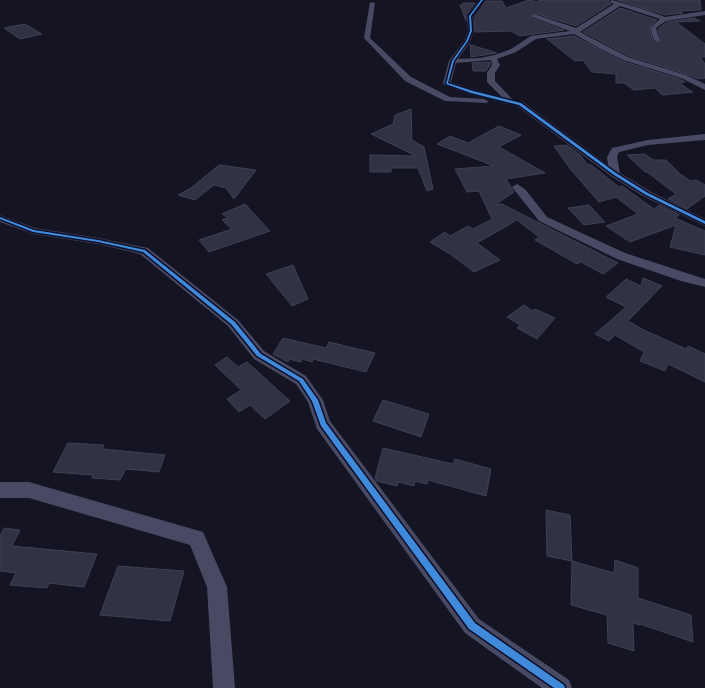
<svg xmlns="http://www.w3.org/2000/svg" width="705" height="688" viewBox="0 0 705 688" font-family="'Open Sans',sans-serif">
<rect width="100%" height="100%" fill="#141423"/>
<path fill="#323245" stroke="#3f3f57" d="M529,0L538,2L539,0H609L608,3L611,4L576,26L534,13L530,16L531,18L564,30L520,36L511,31L474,32L475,16L486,1H502L506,8Z
M617,0H700L701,10L679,11L683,13L665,15Z
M463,3H475L466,15V21L460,5H463Z
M620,8L657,20L649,28L653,40L656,43L661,40L658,29L667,22L694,18L700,21L676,22L705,44V57H700L705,64V78L698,79L686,74L629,56L583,32Z
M25,24L42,34L20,39L4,28Z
M574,36L622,61L680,79L685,82L679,83L693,92L662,95L655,88L634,90L624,83H616V74L592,72L583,60L575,61L547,39Z
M470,44L471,45L497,53L471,57Z
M490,62V65L486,71H473L472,63Z
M411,109L412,140L424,147L433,189L427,191L418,168H391V172H370V155L416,156L371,134L393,124L395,115Z
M499,126L521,135L497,148H501L545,173L506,179L514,192L495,205L502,204L618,263L603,274L581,262L577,264L535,240L539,237L517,220L477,243L500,260L474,272L450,254L430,242L445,232L450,236L468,226L473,229L492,219L479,191L467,192L455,169L494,166L437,144L450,136L468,143Z
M567,145L580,155L588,165L590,164L619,187L622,186L654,209L659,205L679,215L675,218L705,231V255L670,247L676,225L630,242L606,226L638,214L616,197L599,202L572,171L554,146Z
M645,154L653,160H666L680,174L691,181L696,180L705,185V196L687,209L668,199L676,194L647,172H645L627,155Z
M219,165L256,170L234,199L226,188L214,185L195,200L178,195L191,188Z
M245,204L270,231L209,252L199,240L232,229L222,220L228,218L222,214Z
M589,205L605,222L584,225L568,208Z
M293,265L308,299L292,306L266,274Z
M643,278L662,286L628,321L644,330L686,349L688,346L705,354V382L668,364L665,371L640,361L644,352L615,335L609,341L595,334L626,307L606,297L626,279L641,286Z
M524,305L533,311L535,309L555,318L537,339L517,328L520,325L507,317Z
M283,338L326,348L329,342L375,353L366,372L313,359L312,362L302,359L301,362L289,359L288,362L273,354Z
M227,357L238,367L247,362L290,401L265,419L250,405L239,412L227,399L241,390L215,365Z
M383,400L429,414L421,437L373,421Z
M68,443L104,445L102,449L165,455L159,472L126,469L120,480L92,478L93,475L53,472Z
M383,448L453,464L455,459L491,469L486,496L428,480L427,484L415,481L414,486L398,482L397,486L377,481L375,478Z
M546,510L570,515L572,561L547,556Z
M4,528L20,530L12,546L97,554L84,587L49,583L47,588L10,585L16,573L0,571V536Z
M615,560L638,568V598L691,615L693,642L640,624V625L633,623L634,651L608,643L607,615L571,605L572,561L614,573Z
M118,566L184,571L170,621L100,615Z"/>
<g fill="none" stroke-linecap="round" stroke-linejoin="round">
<path fill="#484a64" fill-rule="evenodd" d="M479,0H485L473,16C475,38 470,42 458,59L480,58L495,55L511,49L531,36L570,31L532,17L531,16L534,14L576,28L614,4L609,2L612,0L643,9L665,17L705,11V15L666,21L656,28L660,40L657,42L654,40L650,28L660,19L620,6L580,32L628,57L686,75L705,84V90L681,78L623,60L597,47L574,34L536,39L516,52L497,59L500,65L495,73V81L513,100L523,102L608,165L607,157L612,148L648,140L705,134V140L648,145L619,152L617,157L620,173L651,192L705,219V226L643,196L611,176L517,106L469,94L444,85L443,83L449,61L464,41L468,31L467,16ZM491,60L492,65L487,73V82L502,97L475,90L451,82L456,63Z
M370,2L375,3L370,38L411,77L450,97L484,99L488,101L487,103L445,101L405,81L364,38Z
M517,184L525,189L547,217L625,253L705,279V287L681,281L617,259L539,221L512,187Z
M0,215L35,228L98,238L148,248L238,320L264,351L306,376L323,400L330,421L479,619L569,680L572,688H542L465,633L317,429L308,402L296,384L254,359L228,326L140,254L98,244L33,234L0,222Z
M0,482H29L203,532L227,587L235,688H213L207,587L190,545L29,498H0Z"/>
<g stroke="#0e0e29" stroke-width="3">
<path id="cycleway" d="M481,0H483L471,16L472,31L468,41L454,61L448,83L473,91L521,103L616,173L648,193L705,221V224L646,195L614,175L519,105L471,93L446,84L452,61L466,41L470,31L469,16Z
M0,217L34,230L98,240L145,250L235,322L261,354L303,379L318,400L326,423L475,623L564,685L565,688H554L469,629L321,426L312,401L299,381L257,356L231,324L143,252L98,242L33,232L0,219Z"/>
</g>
<use href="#cycleway" fill="#408adc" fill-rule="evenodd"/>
</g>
</svg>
